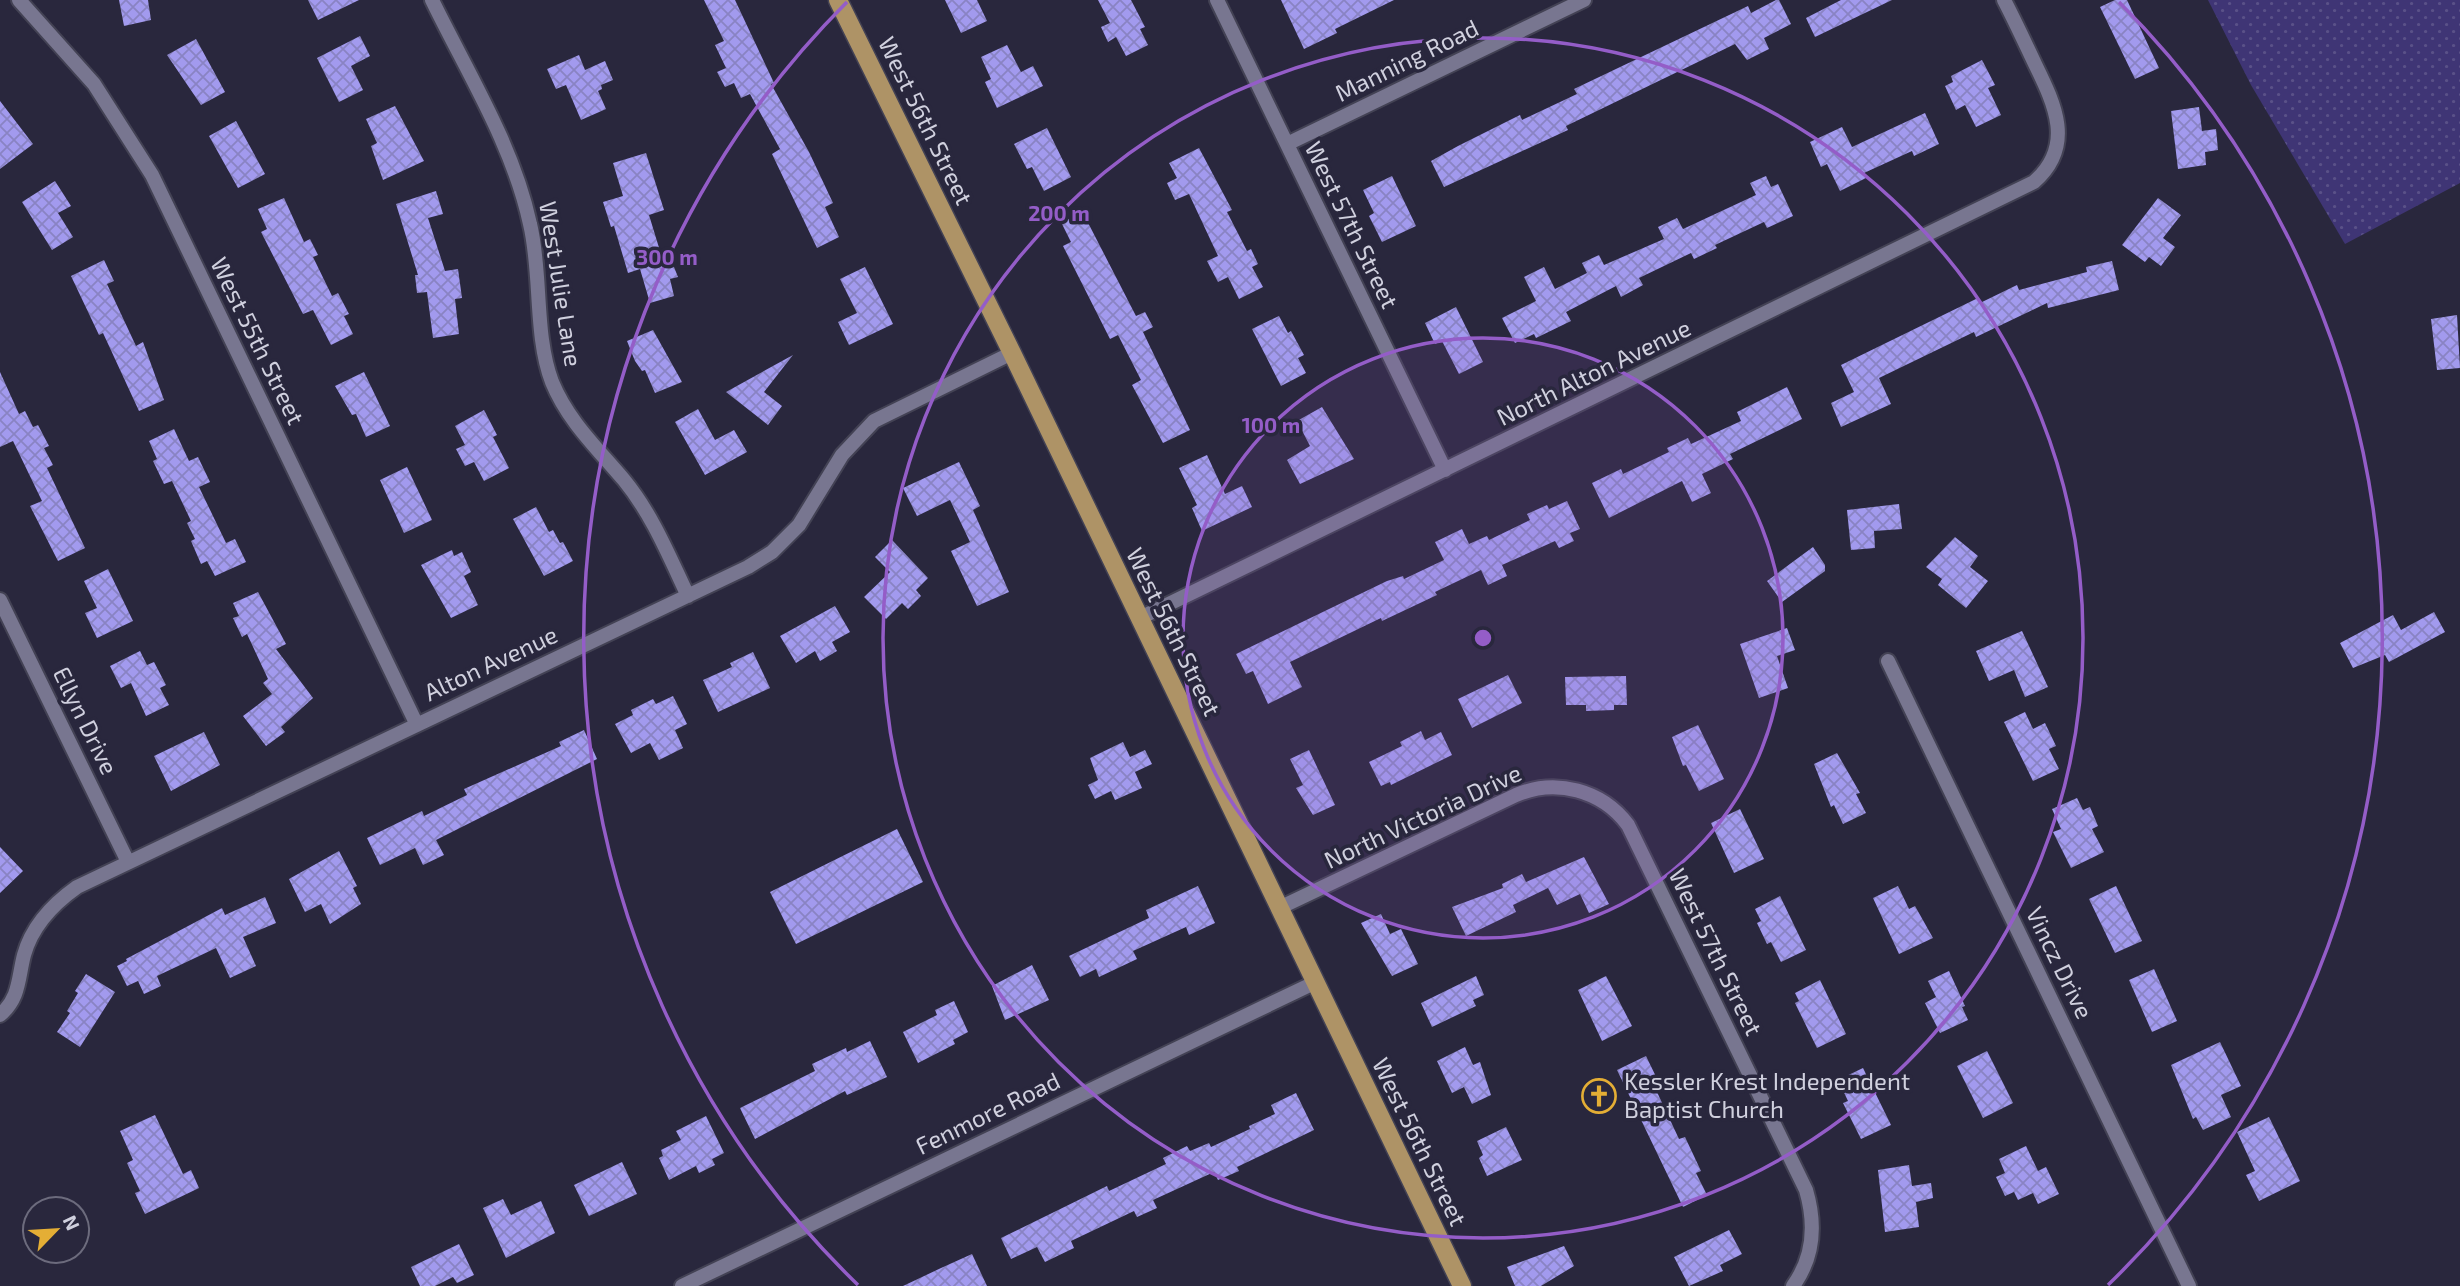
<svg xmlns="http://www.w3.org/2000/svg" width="2460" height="1286" viewBox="0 0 2460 1286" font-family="'Exo 2',sans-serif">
<defs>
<pattern id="green-dots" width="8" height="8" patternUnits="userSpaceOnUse" patternTransform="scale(1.75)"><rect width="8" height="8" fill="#3f3575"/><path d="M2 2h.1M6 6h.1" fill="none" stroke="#5a5188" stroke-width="1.8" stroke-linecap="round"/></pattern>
<pattern id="building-cross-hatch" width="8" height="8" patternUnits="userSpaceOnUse" patternTransform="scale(1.75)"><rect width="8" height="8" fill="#a29aee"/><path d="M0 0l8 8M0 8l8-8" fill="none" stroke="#8983c3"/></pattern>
</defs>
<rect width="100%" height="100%" fill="#29273d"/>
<path fill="url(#green-dots)" d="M2208,0H2460V183L2345,244L2251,85Z"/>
<path fill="url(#building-cross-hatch)" d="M119,0H148L151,20L124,26Z
M308,0H359L318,20Z
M704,0H735L774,83L771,84L809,152L833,203L825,207L839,237L817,248L772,154L780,149L750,94L741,98L734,83L725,87L717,72L726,68L715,45L724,41Z
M945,0H977L987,21L961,33Z
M1098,0H1131L1145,27L1140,29L1148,45L1126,56L1116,37L1108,42L1101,27L1110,23Z
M1281,0H1394L1335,29L1337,33L1304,49Z
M1776,0H1779L1791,24L1764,38L1769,49L1747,60L1735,44L1566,126L1568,130L1444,187L1431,161L1458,146L1520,115L1522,120L1577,94L1574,89L1748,6L1751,13Z
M1841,0H1892L1815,37L1806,18Z
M2115,0H2127L2159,68L2135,79L2100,7Z
M360,36L370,56L351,66L363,90L339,102L317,58Z
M196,39L225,92L201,105L167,55Z
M1007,45L1021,72L1033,66L1043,86L997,108L985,82L991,79L981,57Z
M579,55L585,70L605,61L613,80L601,85L602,89L598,91L606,109L581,120L566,85L556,89L547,69Z
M1982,60L1995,85L1988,88L2001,115L1976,127L1965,105L1956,110L1945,86L1953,82L1951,76Z
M0,101L33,144L0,169Z
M395,106L424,161L383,180L371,146L377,143L366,119Z
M2199,107L2202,131L2216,129L2218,150L2205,152L2206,165L2178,169L2171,111Z
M1925,113L1939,144L1914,156L1912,151L1864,173L1866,178L1840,191L1827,164L1821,167L1810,142L1842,127L1852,147Z
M236,121L265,174L238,188L209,136Z
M1047,128L1071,177L1044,191L1032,167L1027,169L1014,144Z
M1199,148L1232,210L1227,212L1247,251L1251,249L1258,264L1252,267L1263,287L1239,299L1228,277L1218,282L1207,261L1218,256L1189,194L1175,200L1167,183L1177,178L1169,163Z
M646,153L664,210L649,215L664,264L672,262L678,277L670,279L674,296L650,303L640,269L628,273L614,226L611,227L603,202L623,196L613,163Z
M1392,176L1416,226L1382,242L1369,216L1374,213L1363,190Z
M1766,176L1771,187L1778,184L1793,216L1767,228L1764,222L1715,245L1717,248L1694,259L1691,253L1639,278L1643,285L1621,297L1616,286L1566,312L1571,321L1536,338L1534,334L1515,343L1502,318L1536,301L1524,277L1544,267L1555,289L1587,273L1582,263L1599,255L1604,265L1664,239L1658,227L1677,218L1683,229L1756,195L1750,183Z
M55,181L71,206L58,213L73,237L52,250L22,202Z
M436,191L443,214L428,218L445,271L458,269L462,298L455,299L459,334L433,338L427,292L417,293L415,275H418L396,204Z
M284,198L304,242L310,239L318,255L313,257L332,296L338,293L349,314L344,316L353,334L331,345L313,310L303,314L261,232L267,229L258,209Z
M2158,198L2181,215L2163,238L2175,247L2161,266L2149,257L2145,262L2122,245Z
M1083,213L1136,316L1145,312L1153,327L1143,332L1190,430L1163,443L1132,385L1141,380L1118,335L1110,339L1063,246L1071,242L1061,222Z
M104,260L114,281L107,284L136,346L143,342L164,400L139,411L103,333L99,335L71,276Z
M2112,261L2119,290L2048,308L2047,303L1976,337L1974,332L1879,378L1891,404L1841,427L1831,403L1854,392L1841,365L1978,298L1980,303L2017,285L2019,290L2087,272L2086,267Z
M865,267L893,324L849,345L838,322L857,313L840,279Z
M1456,307L1483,362L1459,374L1442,341L1435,344L1425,323Z
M2457,315L2460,368L2437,370L2431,319Z
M1279,316L1288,333L1291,331L1304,355L1298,358L1306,373L1281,386L1252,329Z
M653,330L682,382L655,393L645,370L642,371L635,361L627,341Z
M793,355L764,392L782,406L768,425L726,392Z
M0,372L19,414L25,411L33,427L38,425L49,446L44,448L53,465L47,468L85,548L58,561L30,506L42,501L13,441L0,447Z
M364,372L390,426L366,437L356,414L352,415L335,386Z
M1787,387L1802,419L1730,454L1733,459L1702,474L1711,493L1692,502L1682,481L1609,518L1592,483L1621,469L1623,474L1669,452L1667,448L1688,438L1691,444L1741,421L1737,412Z
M1322,407L1354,459L1300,484L1287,460L1310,446L1297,421Z
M698,409L715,440L734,430L747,452L705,475L675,422Z
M484,410L497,435L493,437L509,468L484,481L474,462L465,466L456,449L465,445L455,426Z
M174,429L189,461L198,457L210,482L199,487L226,543L235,539L246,562L215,576L207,561L201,564L191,541L195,539L187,523L191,521L172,481L164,484L153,461L157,459L149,441Z
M1207,455L1225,494L1242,486L1252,507L1202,531L1192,508L1197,505L1179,468Z
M959,462L980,506L973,510L1009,592L977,606L951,551L970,542L950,500L917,516L903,488Z
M407,467L432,520L404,533L380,480Z
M1567,501L1580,529L1570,533L1574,541L1559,548L1555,541L1502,565L1507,576L1488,585L1481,570L1435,592L1437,595L1382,621L1381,618L1290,662L1302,687L1268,704L1253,671L1246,674L1236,654L1387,581L1403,576L1404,579L1444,560L1435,542L1462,529L1469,544L1487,536L1489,540L1530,520L1527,514L1547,505L1549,509Z
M1899,504L1902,529L1874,531L1875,548L1851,550L1847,510Z
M536,507L549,532L553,530L560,543L563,542L573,561L544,576L513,519Z
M1955,537L1978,556L1970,567L1988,581L1966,608L1938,585L1942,579L1926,567Z
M892,540L928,578L916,590L921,596L908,609L902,603L886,619L864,597L890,572L875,557Z
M1813,547L1825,565V571L1782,602L1767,581Z
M452,550L454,556L462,552L471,572L464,576L478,605L451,618L421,565Z
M108,569L133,621L97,638L85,613L97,608L84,581Z
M258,592L286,644L276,649L313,698L281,727L285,732L266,746L243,716L272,694L263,683L268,679L247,634L242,637L233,618L239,616L233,603Z
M835,606L850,632L832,642L837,651L820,661L815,651L796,663L780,636Z
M2434,612L2445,632L2389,662L2385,655L2353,668L2340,643L2393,615L2401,630Z
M1787,628L1795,650L1777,656L1788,688L1759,698L1740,644Z
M2022,631L2048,687L2025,697L2014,670L1989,681L1976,651Z
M140,651L147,665L154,662L166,685L160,688L169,705L146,716L131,683L121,688L110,666Z
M753,652L770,688L718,712L703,680L732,667L730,663Z
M1508,675L1522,703L1472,728L1458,699Z
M1626,676L1627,705H1614V710L1586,711V705H1566L1565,677Z
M673,696L687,724L675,730L683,748L659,760L650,743L631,753L615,724L633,715L631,710L653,699L656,704Z
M2025,712L2033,729L2045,723L2056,746L2049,749L2059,769L2033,781L2004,722Z
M1698,725L1724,779L1699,791L1686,765L1683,766L1672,737Z
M584,730L597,759L436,840L444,855L423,865L415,848L380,865L367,838L422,811L424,816L467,795L464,789L561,746L559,742Z
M1421,731L1425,740L1441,732L1452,755L1391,785L1390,782L1381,786L1369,762L1402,746L1400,742Z
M204,732L220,765L171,791L154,756Z
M1123,742L1130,757L1145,750L1152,764L1135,772L1142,788L1115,800L1111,791L1095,799L1088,785L1098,780L1090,758Z
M1309,750L1335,805L1313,815L1296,788L1303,785L1290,759Z
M1837,753L1860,793L1856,794L1866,813L1843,824L1834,805L1831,807L1814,764Z
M2077,798L2083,810L2090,807L2098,826L2092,829L2104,852L2071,868L2053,832L2061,829L2052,809Z
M1740,809L1764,859L1734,873L1711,823Z
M897,829L923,882L796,944L770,892Z
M0,847L23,871L0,893Z
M339,851L357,886L353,888L361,904L330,924L321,904L305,912L289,879Z
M1584,857L1609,904L1589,913L1580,894L1557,905L1548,888L1513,905L1516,912L1466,936L1452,907L1503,888L1502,884L1522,874L1526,882Z
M1198,886L1215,923L1189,935L1186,927L1133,951L1137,959L1099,977L1096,969L1080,977L1069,956L1149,918L1146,910Z
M1898,886L1909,909L1915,906L1933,938L1899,954L1873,898Z
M2116,886L2142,941L2115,953L2089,899Z
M1780,896L1806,950L1781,962L1771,942L1767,944L1757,923L1761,921L1755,909Z
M265,897L276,923L243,937L256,966L230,978L216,948L157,976L161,986L144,994L138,981L127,986L117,966L127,961L126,959L222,908L225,915Z
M1381,914L1390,934L1401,929L1418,964L1392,976L1361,923Z
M1032,965L1049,1000L1005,1020L992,986Z
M2154,969L2177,1021L2152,1032L2129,980Z
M1949,971L1965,1006L1962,1007L1968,1020L1940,1033L1925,1003L1936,997L1928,981Z
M86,974L115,992L80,1047L57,1032L70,1013L67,1011L78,993L75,991Z
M1476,976L1484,995L1473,1000L1476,1006L1432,1027L1421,1003Z
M1606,976L1632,1026L1602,1041L1578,990Z
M1820,980L1846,1034L1817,1048L1795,1003L1799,1001L1795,993Z
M954,1001L968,1032L953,1040L955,1044L918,1063L903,1032L937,1015L935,1010Z
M870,1041L887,1077L847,1095L845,1091L755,1139L740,1108L815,1071L812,1064L846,1048L847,1052Z
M2220,1042L2241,1086L2221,1095L2231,1117L2203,1130L2196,1117L2193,1119L2171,1065Z
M1465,1047L1473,1065L1480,1062L1491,1095L1472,1104L1464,1087L1452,1093L1437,1061Z
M1987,1051L2013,1103L1983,1118L1957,1066Z
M1646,1056L1662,1089L1657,1092L1679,1139L1685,1137L1701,1171L1696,1173L1707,1195L1683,1207L1617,1070Z
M1863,1068L1891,1125L1861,1139L1843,1103L1848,1101L1838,1080Z
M1296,1093L1314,1130L1237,1167L1239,1171L1218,1180L1214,1172L1153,1200L1157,1208L1137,1217L1134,1211L1071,1241L1074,1248L1045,1262L1037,1247L1011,1259L1001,1238L1107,1186L1109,1191L1166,1164L1163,1158L1187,1146L1190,1151L1209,1143L1211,1147L1250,1129L1249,1126L1275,1114L1271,1105Z
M155,1115L183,1174L191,1170L199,1188L145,1214L135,1193L140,1191L127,1163L133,1160L120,1131Z
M706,1116L724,1153L712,1159L715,1165L699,1173L696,1166L669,1180L659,1158L663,1156L661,1150L681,1140L676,1131Z
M2269,1117L2300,1181L2259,1201L2246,1175L2255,1171L2237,1132Z
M1506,1127L1522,1160L1487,1176L1479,1158L1483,1155L1477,1141Z
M2026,1146L2038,1171L2046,1167L2059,1194L2038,1204L2033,1193L2018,1200L2014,1192L2005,1196L1996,1177L2005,1173L1999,1159Z
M622,1162L637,1194L589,1216L574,1185Z
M1909,1165L1912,1186L1931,1183L1933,1198L1916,1202L1919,1227L1885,1232L1878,1170Z
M503,1199L511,1215L541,1201L555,1233L506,1258L483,1208Z
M1729,1230L1742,1254L1720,1265L1723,1271L1689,1286L1674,1257Z
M459,1244L474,1275L457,1283L453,1277L435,1286H420L411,1267Z
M1564,1246L1574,1266L1541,1286H1515L1507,1267Z
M972,1254L987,1286H903L941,1268Z"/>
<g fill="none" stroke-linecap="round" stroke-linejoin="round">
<g stroke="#434254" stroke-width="18">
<path id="street" d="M19,0L94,84L152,175L417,725
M432,0C467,72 513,145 530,224C542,273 534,335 552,382C568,421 597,448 624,480C652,514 669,556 688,596
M1217,0L1445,470
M1287,144L1584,0
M0,600L128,862
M1140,618L2034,182C2075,146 2055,105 2035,64C2025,43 2015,21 2004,0
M1888,661L2189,1286
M1279,908L1516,795C1556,778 1602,790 1628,825L1806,1190C1816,1224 1814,1257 1793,1286
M0,1015C20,998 18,978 24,955C32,926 53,904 77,887L748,567L772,552L799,525L842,455L874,421L1012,353
M682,1286L1314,983"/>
</g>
<g stroke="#434254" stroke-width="21">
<path id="primary" d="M838,0L1012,353L1462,1286"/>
</g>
<use href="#street" stroke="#787690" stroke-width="14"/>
<use href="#primary" stroke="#ae9366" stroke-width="18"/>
</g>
<circle cx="1483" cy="638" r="300" fill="#945dc8" fill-opacity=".12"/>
<g fill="none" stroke="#945dc8" stroke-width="3.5">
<circle cx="1483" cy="638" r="300"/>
<circle cx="1483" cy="638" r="600"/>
<path d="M858 1285A900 900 0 0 1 847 2M2119 2A900 900 0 0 1 2108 1285"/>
</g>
<defs>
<g id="church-ring" transform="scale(1.75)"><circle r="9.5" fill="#29273d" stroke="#e4ae35" stroke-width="1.5"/><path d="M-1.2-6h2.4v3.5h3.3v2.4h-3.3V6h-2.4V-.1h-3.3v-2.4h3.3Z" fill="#e4ae35"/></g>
</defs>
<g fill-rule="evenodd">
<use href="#church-ring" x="1599" y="1096"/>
</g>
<g text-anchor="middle" stroke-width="7" stroke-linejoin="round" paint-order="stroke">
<g font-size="24" fill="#d0d0de" stroke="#29273d">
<text transform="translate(1407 61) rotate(-26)" y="8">Manning Road</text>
<text transform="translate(925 121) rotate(64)" y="8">West 56th Street</text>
<text transform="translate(1351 225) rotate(64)" y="8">West 57th Street</text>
<text transform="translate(560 284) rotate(81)" y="8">West Julie Lane</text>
<text transform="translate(257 341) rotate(64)" y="8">West 55th Street</text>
<text transform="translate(1594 373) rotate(-26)" y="8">North Alton Avenue</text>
<text transform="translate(1173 632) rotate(64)" y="8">West 56th Street</text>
<text transform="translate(491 664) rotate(-25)" y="8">Alton Avenue</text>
<text transform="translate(85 721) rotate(64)" y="8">Ellyn Drive</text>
<text transform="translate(1423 817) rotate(-25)" y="8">North Victoria Drive</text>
<text transform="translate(1715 952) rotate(64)" y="8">West 57th Street</text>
<text transform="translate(2059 963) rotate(64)" y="8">Vincz Drive</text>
<text transform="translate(988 1114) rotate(-26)" y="8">Fenmore Road</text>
<text transform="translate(1419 1142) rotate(64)" y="8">West 56th Street</text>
</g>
<g font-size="24" fill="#d0d0de" stroke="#29273d" text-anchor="start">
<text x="1624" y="1090">Kessler Krest Independent<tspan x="1624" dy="28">Baptist Church</tspan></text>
</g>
</g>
<circle cx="1483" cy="638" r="10" fill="#945dc8" stroke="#29273d" stroke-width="3.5"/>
<g font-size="21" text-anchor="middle" font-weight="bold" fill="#945dc8" stroke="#29273d" stroke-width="7" stroke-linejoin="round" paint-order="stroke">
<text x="1059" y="221">200 m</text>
<text x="667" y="265">300 m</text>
<text x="1271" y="433">100 m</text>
</g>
<g transform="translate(56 1230) rotate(65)"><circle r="33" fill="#29273d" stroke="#6c6b7d" stroke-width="2"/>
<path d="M0-5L12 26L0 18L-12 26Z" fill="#e4ae35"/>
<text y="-10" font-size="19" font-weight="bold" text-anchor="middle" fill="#d0d0de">N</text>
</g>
</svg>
